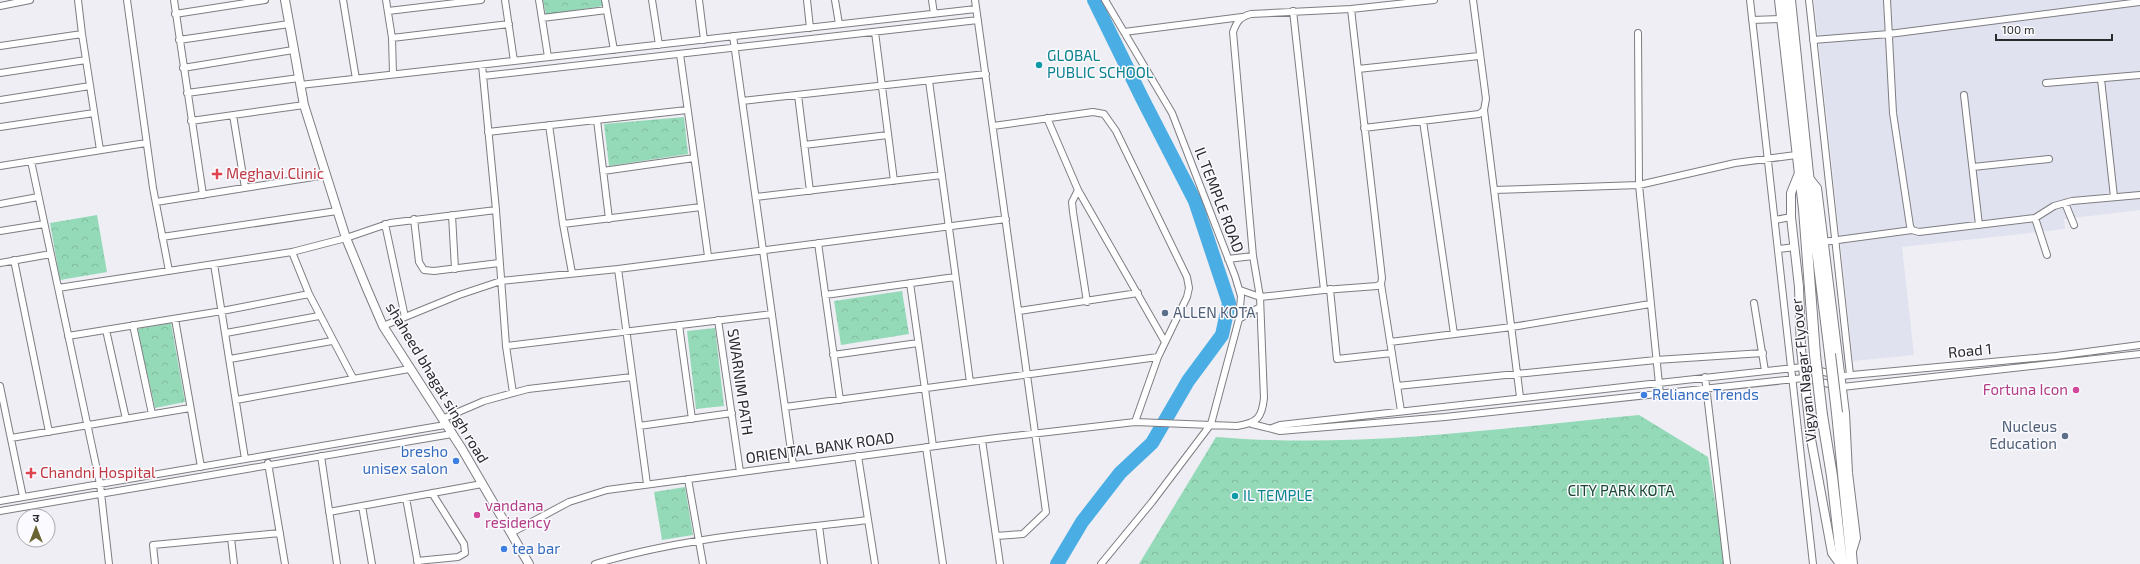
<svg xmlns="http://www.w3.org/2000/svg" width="2140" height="564" viewBox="0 0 2140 564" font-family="'Exo 2','Noto Sans Devanagari',sans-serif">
<defs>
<pattern id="park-crowns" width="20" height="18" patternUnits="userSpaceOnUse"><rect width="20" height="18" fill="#95dab8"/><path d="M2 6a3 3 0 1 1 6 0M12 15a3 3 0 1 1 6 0" fill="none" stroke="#80bb9e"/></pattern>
</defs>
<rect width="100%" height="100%" fill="#eeeef4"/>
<path fill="#e1e2ef" d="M1814,0H2140V210L2064,219L2065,229L1902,247L1914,355L1853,361Z"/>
<path fill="url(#park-crowns)" d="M543,0H602L603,6L546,15Z
M684,117L688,154L609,166L604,124Z
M97,215L107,272L60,280L50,223Z
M902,291L909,334L841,345L834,301Z
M171,323L185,402L155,408L137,329Z
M715,328L724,406L696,409L687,331Z
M1639,415L1708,457L1725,564H1139L1216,437C1357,449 1500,428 1639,415Z
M685,487L693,535L662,540L654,492Z"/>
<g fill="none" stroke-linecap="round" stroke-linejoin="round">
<path stroke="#4aaee5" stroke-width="14" d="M1057,564L1082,522L1120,473L1152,443L1188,381L1222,335L1229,303L1195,201L1142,98L1094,0"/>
<g stroke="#7d7d82" stroke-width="8">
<path id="minor" d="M78,0L82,34L100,150
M127,0L153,188L169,271
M174,0L203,195
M343,0L356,79
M386,0L392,38L393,74
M505,0L514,61
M539,0L548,57
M605,0L614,50
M652,0L659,45
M699,0L704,40
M807,0L810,28
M835,0L839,24
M932,0L934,14
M975,0L1046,512L1023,534L996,536
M1750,0L1813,564
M1809,0L1850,375
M1887,0L1893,113L1910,226L1912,230L1919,232L2035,218L2054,206L2072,201L2140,195
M0,6L30,0
M388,11L481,0
M1293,11L1324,290
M175,14L265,0
M542,18L607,10
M1752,20L1782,19
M875,32L894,181
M1124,32L1242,17
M1638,33L1639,185L1660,394
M733,36L793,465
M392,38L509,24
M179,40L289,24
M1813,40L1889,34L2140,2
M0,46L82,34
M680,54L708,256
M482,65L496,210L506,346L513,393
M183,68L293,50
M1358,69L1479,56
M0,73L86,60
M483,76L978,20
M2101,79L2114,197
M929,81L970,382
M2046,83L2140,75
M300,85L976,9
M187,93L299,78
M798,95L810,191
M1964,95L1979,225
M0,100L90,86
M742,101L986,74
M1484,110L1520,397
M233,115L245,188
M1047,118L1078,190L1165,342
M597,120L609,219
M191,121L304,105
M1423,121L1454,334
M549,125L563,224L572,273
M993,126L1093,112L1104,114L1116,131L1187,277L1189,288L1187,297L1158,357L1135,422
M0,127L94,113
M1364,128L1479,114L1484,110L1486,99L1473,0
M488,132L687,110
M804,145L888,135
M31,161L100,484L109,564
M0,166L146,143
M1973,167L2049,159
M603,171L694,158
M1078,190L1072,202L1073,212L1087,302
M1494,190L1639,185L1735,163L1796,155
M756,197L942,175
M156,202L326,175
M2065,203L2074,225
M0,204L38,197
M452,215L455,269
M2035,218L2047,255
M414,219L419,262L424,270L434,271L499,263
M1775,220L1791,217
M385,224L405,317
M563,224L701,207
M0,231L44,224
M162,237L337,211
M1823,242L1912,230
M818,243L840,400
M1779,249L1795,247
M292,252L309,294L353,378
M1228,259L1253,256
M14,260L49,432
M0,263L51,254
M214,264L245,459
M618,269L647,484
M910,283L933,446
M1381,284L1401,411
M58,288L292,252L346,238L390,223L496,210
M1330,289L1337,359L1392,353
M1240,290L1260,297L1324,290L1377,286L1381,284L1382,278L1351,9
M825,295L955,277
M1754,303L1765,371
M1019,311L1138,293
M175,319L201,467
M1239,319L1260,307
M718,320L740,472
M133,325L152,414
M679,325L692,419
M383,326L459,295L501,281L618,269L1006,219
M106,330L126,419
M226,333L319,316
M68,336L222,311L309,294
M1390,342L1512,327L1650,304
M506,346L772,314
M833,355L918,343
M230,359L332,341
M1705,377L1727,564
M0,386L23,497
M1397,386L1656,360L1763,353
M236,400L409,369
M785,407L1158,357
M442,419L484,401L528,389L632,377
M1252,424L1280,431L1445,417L1804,378L1842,387L2140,354
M639,426L732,413
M1272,428L1280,425L1803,367L1841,376L2056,356L2140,345
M11,438L190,408
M982,440L1000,564
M926,447L943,564
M321,456L337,564
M858,456L875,564
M268,463L285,564
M688,479L703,564
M406,498L418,564
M0,501L445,425
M362,506L372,564
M0,511L452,434
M329,512L482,484
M819,526L824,564
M511,533L569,502L607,490L996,438L1135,422L1237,426C1257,423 1262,418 1264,398L1260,297L1253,256L1233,32C1237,21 1240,17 1251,14L1351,9L1434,0
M231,538L234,564
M417,561L458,557L465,553L464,544L432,493
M155,564L153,545L280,533
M595,564C683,537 777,531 868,520
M1101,564L1152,502L1211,424L1239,319L1241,296L1235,276L1172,113L1105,0"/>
</g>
<g stroke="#7d7d82" stroke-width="10">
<path id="tertiary" d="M285,0L304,105L346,238L367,289L383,326L462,449L529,564
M1799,173L1791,193V217L1799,287L1801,349L1811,439L1832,553L1840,564
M1809,178L1817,188L1845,413L1848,473L1856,538L1852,551"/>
</g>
<g stroke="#7d7d82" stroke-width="12">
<path id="primary" d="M1780,0L1804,209L1815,355
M1790,0L1810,193L1830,354
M1837,413L1852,564
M1822,415L1832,476L1842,564"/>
</g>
<use href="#minor" stroke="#fff" stroke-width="6"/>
<use href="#tertiary" stroke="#fff" stroke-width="8"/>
<use href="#primary" stroke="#fff" stroke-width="10"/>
<g stroke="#7d7d82" stroke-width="12" stroke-linecap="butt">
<path id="primary-bridge" d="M1830,354L1837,413
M1815,355L1822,415"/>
</g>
<use href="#primary-bridge" stroke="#fff" stroke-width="10"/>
</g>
<g fill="#0f9aa8" stroke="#fbfbff" stroke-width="1.5">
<circle cx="1039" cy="65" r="4"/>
<circle cx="1235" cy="496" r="4"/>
</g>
<g fill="#e0444e" stroke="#fbfbff" stroke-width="1.5">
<path d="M215 168h4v4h4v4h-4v4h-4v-4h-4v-4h4z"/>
<path d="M29 467h4v4h4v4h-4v4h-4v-4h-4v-4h4z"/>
</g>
<g fill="#5c6f8a" stroke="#fbfbff" stroke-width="1.5">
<circle cx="1165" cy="313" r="4"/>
<circle cx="2065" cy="436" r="4"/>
</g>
<g fill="#d1479c" stroke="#fbfbff" stroke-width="1.5">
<circle cx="2076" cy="390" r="4"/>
<circle cx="477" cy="515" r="4"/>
</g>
<g fill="#3f7fe0" stroke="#fbfbff" stroke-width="1.5">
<circle cx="1644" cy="395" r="4"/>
<circle cx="456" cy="461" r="4"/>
<circle cx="504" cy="549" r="4"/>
</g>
<g text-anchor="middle" stroke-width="3" stroke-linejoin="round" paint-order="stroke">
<g font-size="15" fill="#0d838f" stroke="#fbfbff" text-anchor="start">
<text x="1047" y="61">GLOBAL<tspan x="1047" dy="17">PUBLIC SCHOOL</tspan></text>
<text x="1243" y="501">IL TEMPLE</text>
</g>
<g font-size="15" fill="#be3a42" stroke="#fbfbff" text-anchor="start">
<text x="226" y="179">Meghavi Clinic</text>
<text x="40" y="478">Chandni Hospital</text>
</g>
<g font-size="15" fill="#292a2c" stroke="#fbfbff">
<text transform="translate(1219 200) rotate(69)" y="5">IL TEMPLE ROAD</text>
<text transform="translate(1970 351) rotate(-5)" y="5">Road 1</text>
<text transform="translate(1804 370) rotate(-96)" y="5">Vigyan Nagar Flyover</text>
<text transform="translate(740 382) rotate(82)" y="5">SWARNIM PATH</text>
<text transform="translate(437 383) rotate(59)" y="5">shaheed bhagat singh road</text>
<text transform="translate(820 448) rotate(-8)" y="5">ORIENTAL BANK ROAD</text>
</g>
<g font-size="15" fill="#4e5e75" stroke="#fbfbff" text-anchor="start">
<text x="1173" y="318">ALLEN KOTA</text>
<text x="2057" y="432" text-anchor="end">Nucleus<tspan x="2057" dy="17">Education</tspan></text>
</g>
<g font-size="15" fill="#b23c85" stroke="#fbfbff" text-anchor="end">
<text x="2068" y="395">Fortuna Icon</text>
<text x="485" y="511" text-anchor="start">vandana<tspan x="485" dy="17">residency</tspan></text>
</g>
<g font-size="15" fill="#366cbe" stroke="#fbfbff" text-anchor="start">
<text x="1652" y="400">Reliance Trends</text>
<text x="448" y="457" text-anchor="end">bresho<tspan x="448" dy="17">unisex salon</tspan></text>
<text x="512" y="554">tea bar</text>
</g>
<g font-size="15" fill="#1a4734" stroke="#fbfbff">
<text x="1621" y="496">CITY PARK KOTA</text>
</g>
</g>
<g transform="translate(36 528)"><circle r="19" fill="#fbfbff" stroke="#a7a7ab"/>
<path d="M0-3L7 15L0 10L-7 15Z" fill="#696431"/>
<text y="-6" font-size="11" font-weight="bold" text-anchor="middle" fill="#292a2c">उ</text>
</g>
<path d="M1996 34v6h116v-6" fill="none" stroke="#292a2c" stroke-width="2"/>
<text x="2002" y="34" font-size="12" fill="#292a2c" stroke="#fbfbff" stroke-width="3" paint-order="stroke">100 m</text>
</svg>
